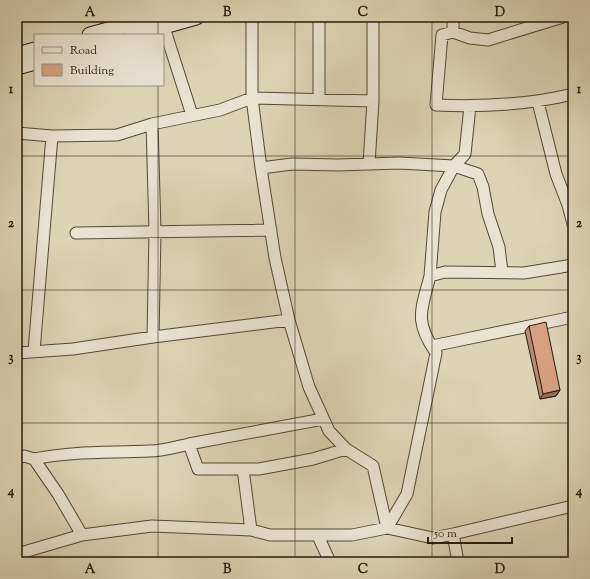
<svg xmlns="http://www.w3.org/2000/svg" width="590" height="579" viewBox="0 0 590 579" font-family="'Sorts Mill Goudy',serif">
<rect width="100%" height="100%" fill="#ddd4b6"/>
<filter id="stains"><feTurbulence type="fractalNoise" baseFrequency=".005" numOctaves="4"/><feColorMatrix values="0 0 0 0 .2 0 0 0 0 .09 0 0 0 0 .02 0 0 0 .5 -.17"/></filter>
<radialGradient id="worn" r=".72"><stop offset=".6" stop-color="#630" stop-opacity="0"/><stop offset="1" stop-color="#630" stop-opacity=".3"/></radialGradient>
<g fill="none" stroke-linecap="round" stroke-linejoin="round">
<g stroke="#534836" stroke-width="13">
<path id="street" d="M319,17V99
M453,17V32
M563,17L488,40L470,38L453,32L442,35L436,105C483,107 528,105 573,94
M162,21L192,115
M373,101L252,98L261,168L292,164L338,165L399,163L454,166L478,174L483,187L488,214L499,247L502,272
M538,102L556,174L568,205L573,224
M17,133L52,136
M369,164L373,101V17
M261,168L275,258L289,320L309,387L329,431L346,449L373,466L387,528
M76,233L271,230
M430,276L435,212L441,190L454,166L465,154L470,106
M153,337L155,231L152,124L220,110L252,98V17
M432,346L573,317
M34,351L52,136L117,135L152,124
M17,353L73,349L153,337L289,320
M189,444L323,419
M17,458L24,456L34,459
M243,469L251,530
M387,528L407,494L436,353C414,321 421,311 430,276L445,272L524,273L573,265
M82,535L58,494L34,459C72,451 110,453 149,451C162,451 176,447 189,444L198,469H259L313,459L346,449
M318,536L330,562
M17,554L82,535L152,526L251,530L270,535H352L387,528L433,538L453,534
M458,562L453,534L573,506"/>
</g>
<g stroke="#251a0c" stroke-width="17">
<path id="secondary" d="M90,35L156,17
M132,35L196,17
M17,55L35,50
M17,67L35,62"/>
</g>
<use href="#street" stroke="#e9e3d0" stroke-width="11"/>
<use href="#secondary" stroke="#e9e3d0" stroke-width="15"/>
</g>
<path fill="#b88a70" stroke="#251a0c" d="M529,326L560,390L556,396L540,399L525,331Z"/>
<path fill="#96715b" stroke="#251a0c" d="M560,390L556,396L540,399L543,394Z"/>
<path fill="#d6a182" stroke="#251a0c" d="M546,322L560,390L543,394L529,326Z"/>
<path fill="none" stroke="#251a0c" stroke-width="1" stroke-opacity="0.55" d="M158,17V35M295,17V562M432,17V562M158,85V562M17,156H573M17,290H573M17,423H573"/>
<rect width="590" height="579" fill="none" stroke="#ddd4b6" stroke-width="44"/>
<rect x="34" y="34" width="130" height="52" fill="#e9e3d0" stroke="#9b9382"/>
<rect x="42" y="47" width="20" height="6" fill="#e9e3d0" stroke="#9b9382"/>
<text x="70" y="54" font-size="12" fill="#251a0c">Road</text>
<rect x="42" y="64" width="20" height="12" fill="#d6a182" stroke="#9b9382"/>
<text x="70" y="74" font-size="12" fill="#251a0c">Building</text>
<path d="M428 537v6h84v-6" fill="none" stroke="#251a0c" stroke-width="2"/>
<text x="434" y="537" font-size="12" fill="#251a0c" stroke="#e9e3d0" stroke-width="3" paint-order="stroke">50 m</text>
<rect x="22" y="22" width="546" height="535" fill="none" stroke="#251a0c" stroke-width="1.5"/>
<g font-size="13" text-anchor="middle" font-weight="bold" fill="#251a0c">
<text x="90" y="16">A</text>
<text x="227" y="16">B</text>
<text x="363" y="16">C</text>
<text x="500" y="16">D</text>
<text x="11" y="93">1</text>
<text x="579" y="93">1</text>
<text x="11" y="227">2</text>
<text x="579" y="227">2</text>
<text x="11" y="361">3</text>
<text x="579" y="361">3</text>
<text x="11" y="495">4</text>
<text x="579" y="495">4</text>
<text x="90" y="573">A</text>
<text x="227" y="573">B</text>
<text x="363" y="573">C</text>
<text x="500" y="573">D</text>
</g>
<rect width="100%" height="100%" filter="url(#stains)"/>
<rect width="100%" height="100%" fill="url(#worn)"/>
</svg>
